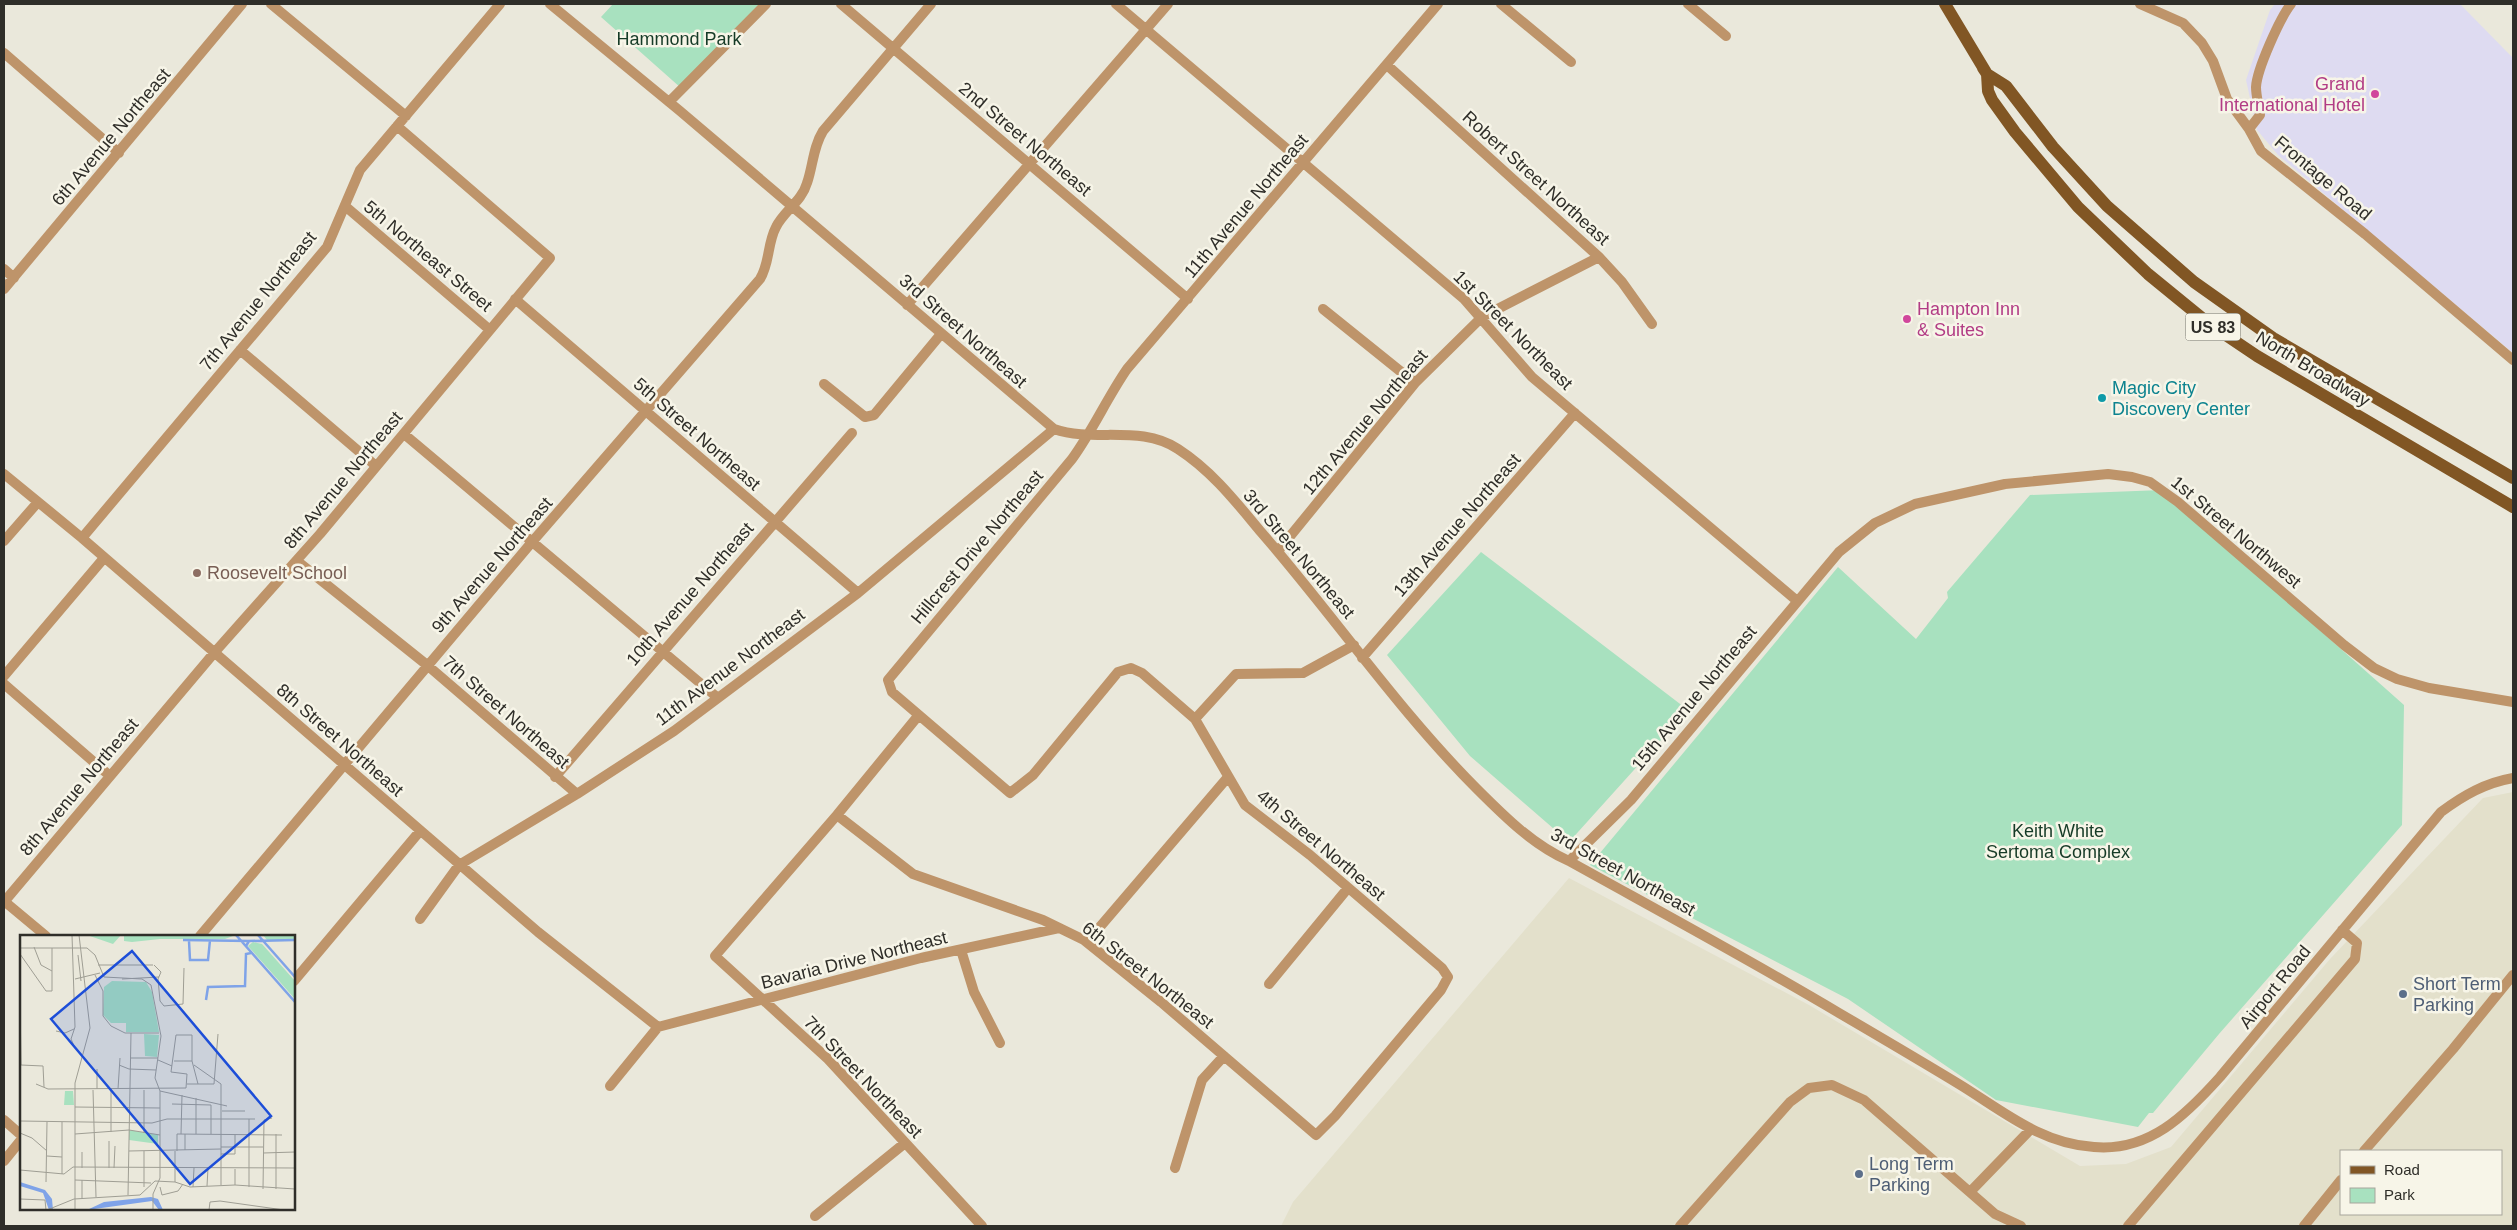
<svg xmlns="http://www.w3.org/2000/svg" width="2517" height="1230" viewBox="0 0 2517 1230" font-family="Helvetica,sans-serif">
<rect width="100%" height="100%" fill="#eae8db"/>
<path fill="#dedbf1" d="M2275,4H2460L2513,58V353L2278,155L2257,130L2246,80L2270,10Z"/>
<path fill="#e3e0cb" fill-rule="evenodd" d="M2513,792V1226H1281L1293,1202L1569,878L1809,1005L2080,1166L2126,1164L2171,1147L2330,959L2483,798ZM2341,1151H2501V1214H2341Z"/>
<path fill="#a8e1bf" d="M613,4H766L681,88L601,17Z
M2162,490L2404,705L2402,825L2219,1034L2153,1113H2149L2138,1127L1996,1100L1848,999L1590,865L1838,567L1916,639L1948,598L1947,592L2030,495Z
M1481,552L1688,710L1569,842L1470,756L1387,655Z"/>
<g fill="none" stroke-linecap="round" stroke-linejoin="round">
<path stroke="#be946a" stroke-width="10" d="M271,4L406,116
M550,4L680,111L1054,429C1095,443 1140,424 1178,449C1212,471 1236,502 1261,532C1334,616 1398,710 1477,789C1505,817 1533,845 1569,861C1659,911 1750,960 1839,1013C1880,1037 1921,1061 1962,1086C2004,1112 2042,1144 2094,1147C2149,1152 2186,1115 2220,1077L2441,812C2464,795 2485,783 2513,778
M841,4L1188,299
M1116,4L1464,299L1532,377L1796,600
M1501,4L1571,62
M1688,4L1726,36
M2140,4L2183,23L2202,43L2213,61L2227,99L2249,129L2261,151L2365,234L2513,360
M4,53L119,153
M1387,65L1599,257L1622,282L1652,324
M669,102L766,4
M2249,129L2260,115C2259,106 2256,96 2256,87C2257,69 2280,18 2291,4
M345,206L490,330
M4,269L14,278
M4,289L242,4
M515,299L858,593
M907,305L1168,4
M1323,309L1415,383
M240,350L376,466
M824,384L865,417L874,415L941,334
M404,434L718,698
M4,474L82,538L538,932L658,1027
M82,538L327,247L360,170L500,4
M4,541L38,502
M1278,551L1415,383L1482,317L1599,257
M297,561L427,665L577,794
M1362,658L1575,413
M4,676L104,558
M4,684L110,776
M918,716L837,815L715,956L828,1059L982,1226
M1195,719L1236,674L1303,673L1354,645
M555,777L852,433
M837,815L913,874L1043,920L1084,940L1161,1002L1316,1135L1335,1116L1441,990L1448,977L1442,968L1310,855L1245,805L1195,719L1142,673L1131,668L1118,672L1033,775L1010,793L892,692L888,680L1072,459C1093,430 1107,398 1127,369L1438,4
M1569,861L1631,800L1839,552L1875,523L1915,504L2005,484L2108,474L2132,477L2150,482L2178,502L2344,645L2374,668L2397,679L2429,688L2513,702
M4,901L46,936
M4,902L214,653L320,534L550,258L397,126
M420,919L459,865L577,794L674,731L858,593L1054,429
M200,936L532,542L760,279C770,263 767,244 776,227C784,211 802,201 807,183C813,166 813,147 823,131L931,4
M1087,942L1228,777
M961,950L974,992L1000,1043
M294,981L420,831
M1269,984L1348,888
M658,1027L921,958L1059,928
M610,1086L658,1027
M4,1120L21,1135
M2364,1151L2453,1049L2513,975
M4,1161L21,1140
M1175,1168L1202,1080L1224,1056
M1970,1192L2030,1130
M815,1216L905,1143
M1680,1226L1790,1102L1809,1088L1832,1085L1864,1100L1995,1214L2021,1226
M2128,1226L2355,959L2357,943L2342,930
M2304,1226L2341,1180"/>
<path stroke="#815624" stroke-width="12" d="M1945,4L1987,74L1988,91L1992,100L2015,132L2078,207L2148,274L2208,323L2257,356L2513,507
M1983,68L1987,74L2006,86L2053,147L2107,206L2194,282L2273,338L2513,478"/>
</g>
<g fill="#d1479c" stroke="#f7f5e8" stroke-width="2">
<circle cx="2375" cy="94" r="5"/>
<circle cx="1907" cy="319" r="5"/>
</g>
<circle fill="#0f9aa8" stroke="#f7f5e8" stroke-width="2" cx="2102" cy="398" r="5"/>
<circle fill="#8d6e63" stroke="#f7f5e8" stroke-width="2" cx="197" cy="573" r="5"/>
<g fill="#5c6f8a" stroke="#f7f5e8" stroke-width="2">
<circle cx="2403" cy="994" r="5"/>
<circle cx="1859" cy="1174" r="5"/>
</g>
<g text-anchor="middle" stroke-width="5" stroke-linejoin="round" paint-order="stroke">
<rect fill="#f7f5e8" stroke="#6b6a62" stroke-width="1" x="2185.5" y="313.5" width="55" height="27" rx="4"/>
<g font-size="16" font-weight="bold" fill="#2f2e29">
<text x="2213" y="333">US 83</text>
</g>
<g font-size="18" fill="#163b27" stroke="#f7f5e8">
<text x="679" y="45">Hammond Park</text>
<text x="2058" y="837">Keith White<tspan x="2058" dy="21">Sertoma Complex</tspan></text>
</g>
<g font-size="18" fill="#b23c85" stroke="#f7f5e8" text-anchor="end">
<text x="2365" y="90">Grand<tspan x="2365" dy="21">International Hotel</tspan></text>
<text x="1917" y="315" text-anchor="start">Hampton Inn<tspan x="1917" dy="21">&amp; Suites</tspan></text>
</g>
<g font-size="18" fill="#2f2e29" stroke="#f7f5e8">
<text transform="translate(111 137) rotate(-50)" y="6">6th Avenue Northeast</text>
<text transform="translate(1025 139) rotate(40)" y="6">2nd Street Northeast</text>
<text transform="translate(1536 178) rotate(42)" y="6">Robert Street Northeast</text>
<text transform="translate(2323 178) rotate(40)" y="6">Frontage Road</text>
<text transform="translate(1246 206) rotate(-50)" y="6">11th Avenue Northeast</text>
<text transform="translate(428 256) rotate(40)" y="6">5th Northeast Street</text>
<text transform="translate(258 301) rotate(-51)" y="6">7th Avenue Northeast</text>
<text transform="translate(1513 330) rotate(45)" y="6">1st Street Northeast</text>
<text transform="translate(963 331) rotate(41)" y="6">3rd Street Northeast</text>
<text transform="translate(2313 369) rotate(31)" y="6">North Broadway</text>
<text transform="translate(1365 422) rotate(-50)" y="6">12th Avenue Northeast</text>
<text transform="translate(697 434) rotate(41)" y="6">5th Street Northeast</text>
<text transform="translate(343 480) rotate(-50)" y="6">8th Avenue Northeast</text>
<text transform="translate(1457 525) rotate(-49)" y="6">13th Avenue Northeast</text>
<text transform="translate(2236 532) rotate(40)" y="6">1st Street Northwest</text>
<text transform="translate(977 547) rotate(-50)" y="6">Hillcrest Drive Northeast</text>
<text transform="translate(1299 554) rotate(50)" y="6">3rd Street Northeast</text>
<text transform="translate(492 565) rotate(-49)" y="6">9th Avenue Northeast</text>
<text transform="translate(690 594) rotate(-49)" y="6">10th Avenue Northeast</text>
<text transform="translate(730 667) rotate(-37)" y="6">11th Avenue Northeast</text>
<text transform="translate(1694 698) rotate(-50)" y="6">15th Avenue Northeast</text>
<text transform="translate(506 712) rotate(41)" y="6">7th Street Northeast</text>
<text transform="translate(340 740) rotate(41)" y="6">8th Street Northeast</text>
<text transform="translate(79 787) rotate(-50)" y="6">8th Avenue Northeast</text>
<text transform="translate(1321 845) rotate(40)" y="6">4th Street Northeast</text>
<text transform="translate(1623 872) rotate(29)" y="6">3rd Street Northeast</text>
<text transform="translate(854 960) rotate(-14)" y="6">Bavaria Drive Northeast</text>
<text transform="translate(1148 975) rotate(38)" y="6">6th Street Northeast</text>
<text transform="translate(2275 987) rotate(-51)" y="6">Airport Road</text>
<text transform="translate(863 1077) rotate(46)" y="6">7th Street Northeast</text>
</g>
<g font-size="18" fill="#0d838f" stroke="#f7f5e8" text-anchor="start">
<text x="2112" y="394">Magic City<tspan x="2112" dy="21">Discovery Center</tspan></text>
</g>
<g font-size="18" fill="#785e54" stroke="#f7f5e8" text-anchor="start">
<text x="207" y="579">Roosevelt School</text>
</g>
<g font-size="18" fill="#4e5e75" stroke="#f7f5e8" text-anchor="start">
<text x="2413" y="990">Short Term<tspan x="2413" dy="21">Parking</tspan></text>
<text x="1869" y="1170">Long Term<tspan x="1869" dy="21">Parking</tspan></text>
</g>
</g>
<g transform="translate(20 935)">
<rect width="275" height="275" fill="#eae8db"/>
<path d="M67,0H101L93,9ZM104,0H213V1L205,4H140L112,7L104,6ZM243,0H275V5H247ZM233,7L242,9L275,46V64L228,11ZM92,46L126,47L132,57L139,97H106V88H91L83,80L84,52ZM124,99L139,100L137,122L125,121ZM45,156H53L54,170H44ZM109,195L138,200V209L109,205Z" fill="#a8e1bf"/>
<path d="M0,247L25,255L32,264L33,275H29L23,258L0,251ZM131,262L138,264L143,275H139L132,266L67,275L84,267Z" fill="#7fa3e8"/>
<path fill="none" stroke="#7fa3e8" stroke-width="2.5" d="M216,0L275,67M238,0L275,42M163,5L229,6M169,6L170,25H188L190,5M226,11L229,6L275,5M186,65L188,52L225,51L226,19L231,18"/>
<path fill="none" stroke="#9f9e94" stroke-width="1" d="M52,0L55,92L51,104L55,113M14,12L21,30L32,36M0,13H67L75,20L84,42L122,44L131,50L141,101L135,143L140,156V243L133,259V275M0,19L26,56H32V13M58,20L61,46M78,30H133M134,30L141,37L138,44L140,66L144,71L163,69L164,33M75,40L83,56V81L91,91L105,98H139M55,44L80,38M102,44L139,42M0,66L1,130L23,131L24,152M36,96L45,98L54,94M110,123H138M138,125L152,131M154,126H172M99,130L109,134L136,135M174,130L201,149M16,149L28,154L166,153L167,139L151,137L156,100H172V126L178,149M167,149H194L198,99M77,154V134M98,154L100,123M73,155L76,262M140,156L207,171M176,163V199M152,169L191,170M191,170V199M55,172L140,173M202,176H225M0,186L132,188L147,184H235M91,197V154M0,198L12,203L27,216M124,198V155M55,199L109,195L140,200M161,199L162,160M201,212H243M165,215V199M109,216L201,214M155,216V247M157,216V199L262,200M62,217V233M243,218L275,217M201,219H215V199M27,221L42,222M89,233V206M94,233L95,211M0,235L44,239L53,232L275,233M42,239V187M55,245L131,248M26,247L27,187M201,250V149M215,250V234M187,251L188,233M124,252V216M140,252L142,260L158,256L163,249M173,252L174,233M229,252V184M243,254L244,185L252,183M256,254V199M108,260L111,98M0,264L25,265L26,275M54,264L120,260L135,246L155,247L170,252L215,250L275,254M62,264V245M27,275L54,264M55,275V148L70,93L59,0M189,275L190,267L200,266L264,275"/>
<path fill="#1d4ed8" fill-opacity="0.15" stroke="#1d4ed8" stroke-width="2.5" d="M112,16L251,181L170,249L31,84Z"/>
<rect width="275" height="275" fill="none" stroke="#2f2e29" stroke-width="2.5"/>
</g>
<rect width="2517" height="1230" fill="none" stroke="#2f2e29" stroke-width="10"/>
<rect x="2340" y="1150" width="162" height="65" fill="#f7f5e8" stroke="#a7a59c"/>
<rect x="2350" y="1166" width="25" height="8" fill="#815624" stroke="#a7a59c"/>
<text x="2384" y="1175" font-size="15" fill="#2f2e29">Road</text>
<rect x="2350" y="1188" width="25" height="15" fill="#a8e1bf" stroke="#a7a59c"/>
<text x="2384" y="1200" font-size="15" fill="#2f2e29">Park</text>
</svg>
